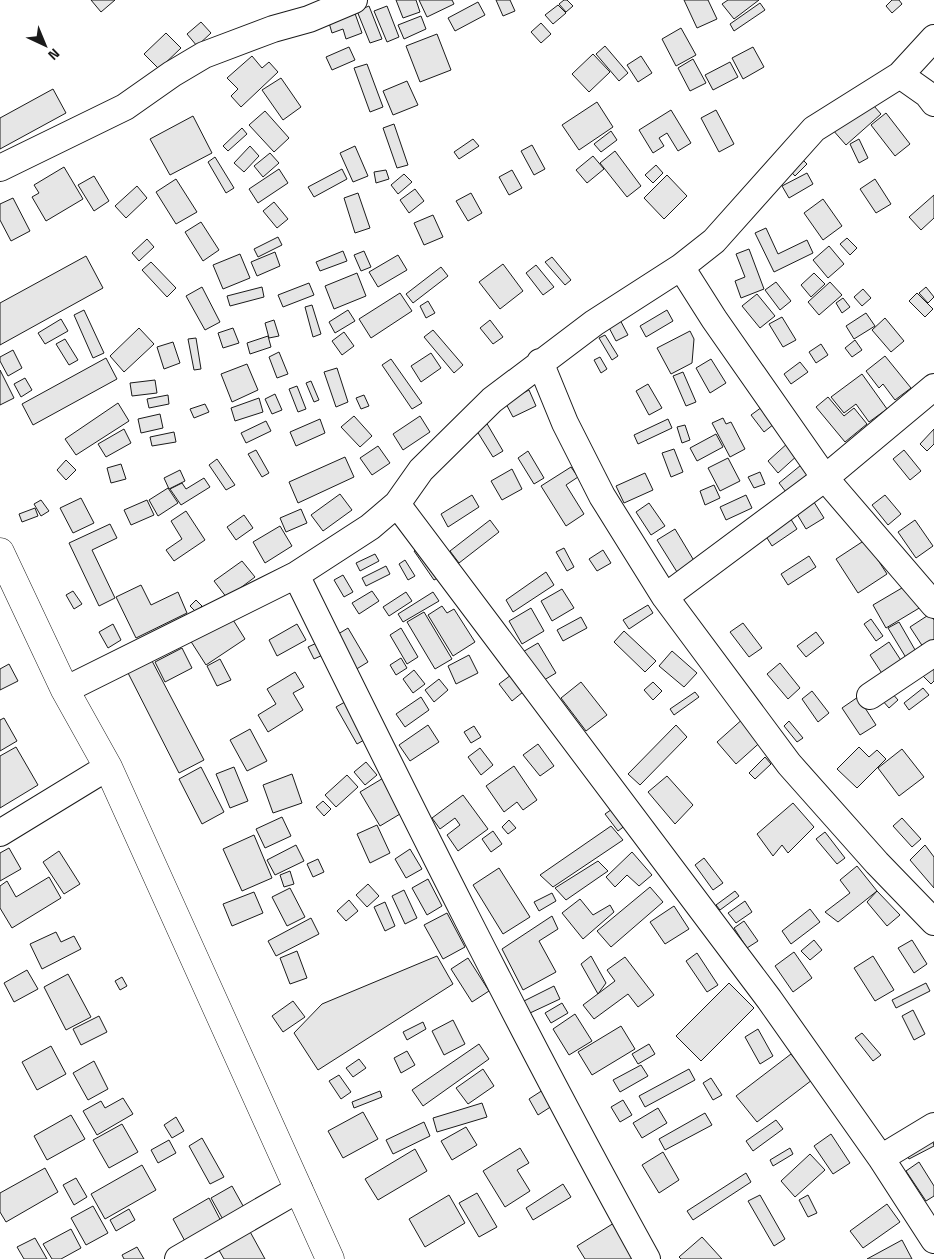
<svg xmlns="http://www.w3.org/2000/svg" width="934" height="1259" viewBox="0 0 934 1259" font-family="'Titillium Web',sans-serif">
<rect width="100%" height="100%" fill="#fff"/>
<path fill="#e6e6e6" stroke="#1a1a1a" d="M91,0H115L101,12Z
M396,0H416L420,12L403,18Z
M419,0H452L454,4L427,17Z
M496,0H510L515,11L503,16Z
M564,0H567L573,6L566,12L559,4Z
M684,0H708L717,19L697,28Z
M728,0H759L734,19L722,4Z
M892,0H899L902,4L892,13L886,6Z
M478,2L485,15L455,31L448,18Z
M760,3L765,10L734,31L730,24Z
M558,5L566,13L553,24L545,15Z
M369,6L382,39L370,43L357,11Z
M387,6L399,37L387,42L374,11Z
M353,8L362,33L346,39L343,29L332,33L327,16Z
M421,16L426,29L404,39L398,25Z
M201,22L211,33L197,46L187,34Z
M541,23L551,34L541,43L531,32Z
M681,28L696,55L676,66L662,39Z
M166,33L181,48L159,69L144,54Z
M437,34L451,70L420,82L406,46Z
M605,46L628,73L619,81L596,54Z
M349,47L355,60L332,70L326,57Z
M753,47L764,67L743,79L732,58Z
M593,54L610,72L589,92L572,74Z
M252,56L262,68L269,62L278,72L241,107L231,96L238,89L227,78Z
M641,56L652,73L638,82L627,65Z
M693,59L706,83L690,91L678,68Z
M730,62L738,77L713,90L705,75Z
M367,64L383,107L370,112L354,68Z
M281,78L301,107L283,120L262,90Z
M407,81L418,105L393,115L383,91Z
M53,89L66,113L0,149V118Z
M867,98L881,114L846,145L832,129Z
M597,102L613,127L579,150L562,125Z
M671,110L691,143L678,151L667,133L659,138L664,146L653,153L639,130Z
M716,110L734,144L719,152L701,118Z
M265,111L289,138L274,152L249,125Z
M886,113L910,144L895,156L871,125Z
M193,116L212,153L170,175L150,139Z
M394,124L408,165L397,168L383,128Z
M242,128L247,134L228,151L223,146Z
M611,131L617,140L601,152L594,144Z
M473,139L479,146L459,159L454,152Z
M859,139L868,158L859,163L850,144Z
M532,145L545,169L534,175L521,151Z
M250,146L259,156L244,172L234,163Z
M355,146L368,176L353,182L340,153Z
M615,151L641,186L627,197L600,163Z
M795,152L807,164L795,176L784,164Z
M270,153L279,163L263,177L254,166Z
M593,156L604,169L587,183L576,170Z
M215,157L234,188L226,193L208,162Z
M656,165L663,173L653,183L645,175Z
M64,167L83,199L46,221L32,197L39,193L34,185Z
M279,169L288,183L258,203L249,189Z
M342,169L347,179L314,197L308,187Z
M386,170L389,179L376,183L374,172Z
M512,170L522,188L509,195L499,177Z
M807,173L813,184L789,198L782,186Z
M404,174L412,182L398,194L391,185Z
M667,175L687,196L664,219L644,198Z
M94,176L109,201L94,211L78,185Z
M176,179L197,212L176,224L156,192Z
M875,179L891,204L876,213L860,189Z
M137,186L147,198L126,218L115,206Z
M415,189L424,201L409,213L400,200Z
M358,193L370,228L355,233L344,198Z
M471,193L482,213L468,221L456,201Z
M934,195V218L921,230L909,217Z
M13,198L30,231L11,241L0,220V204Z
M823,199L842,226L823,240L804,213Z
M274,202L288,219L277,228L263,211Z
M433,215L443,237L424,245L414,223Z
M201,222L219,250L203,261L185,232Z
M766,228L778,254L807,240L813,253L774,272L755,233Z
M278,237L282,245L258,257L254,249Z
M847,238L857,248L850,255L840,244Z
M147,239L154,247L139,261L132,253Z
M829,246L844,264L828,278L813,260Z
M749,249L764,289L741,298L735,281L745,277L736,254Z
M343,251L347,261L320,271L316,262Z
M364,251L371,267L361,271L354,255Z
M275,252L280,266L257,276L251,262Z
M240,254L250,278L223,289L213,265Z
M398,255L407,270L378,287L369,272Z
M86,256L103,288L0,345V303Z
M552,257L571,280L565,285L545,262Z
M151,262L176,288L167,297L142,270Z
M503,264L523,291L500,309L479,282Z
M536,265L554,287L543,295L526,273Z
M441,267L448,276L413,303L406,294Z
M357,273L366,296L334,309L325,286Z
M814,273L825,284L811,297L801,285Z
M776,282L791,301L780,310L765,290Z
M830,282L842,295L819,315L808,302Z
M309,283L314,295L283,307L278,295Z
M202,287L220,322L205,330L186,296Z
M262,287L264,297L230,306L227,296Z
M926,287L934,297L928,303L919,293Z
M863,289L871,298L862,306L854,297Z
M400,293L412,311L371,338L359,319Z
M917,293L933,309L925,317L909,301Z
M757,294L775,316L760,328L742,306Z
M843,298L850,307L842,313L836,303Z
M428,301L435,313L426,318L420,306Z
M312,305L321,334L313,337L305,307Z
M84,310L104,353L93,358L74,315Z
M348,310L355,321L335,333L329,322Z
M667,310L673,321L646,337L640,326Z
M866,313L875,326L854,339L846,326Z
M618,316L628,335L616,341L606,322Z
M782,317L796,340L783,347L769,324Z
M885,318L904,341L891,352L872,330Z
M61,319L68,331L45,344L38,333Z
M274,320L279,336L269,338L265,323Z
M490,320L503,337L493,344L480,328Z
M139,328L154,344L124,372L110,356Z
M233,328L239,343L223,348L218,333Z
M433,330L463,365L454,373L424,337Z
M690,331L694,339L692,363L671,374L657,348Z
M344,332L354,346L342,355L332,341Z
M605,335L618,356L612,360L599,338Z
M268,336L271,347L250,354L247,343Z
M196,338L201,369L194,370L188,339Z
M65,339L78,360L69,365L56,344Z
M855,340L862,350L852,357L845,348Z
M173,342L180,363L164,369L157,347Z
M821,344L828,355L816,363L809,352Z
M13,350L22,368L8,376L0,361V357Z
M279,352L288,374L277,378L269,357Z
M431,353L441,368L421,382L411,366Z
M885,356L911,388L895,400L883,384L879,388L866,371Z
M600,357L607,369L601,373L594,360Z
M106,358L117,379L33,425L22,404Z
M391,359L422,403L412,409L382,365Z
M711,359L726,383L710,393L696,368Z
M800,362L808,372L791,384L784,374Z
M247,364L258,390L232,402L221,374Z
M337,368L348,402L336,407L324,372Z
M0,370L14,398L0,405Z
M683,372L696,402L686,406L673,376Z
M862,374L887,409L869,422L856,404L844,413L831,397Z
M25,378L32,390L21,397L14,384Z
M155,380L157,393L132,396L130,383Z
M311,381L319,400L314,402L306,383Z
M648,384L662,408L649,415L636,391Z
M297,386L306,409L298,412L289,389Z
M529,390L536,406L513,417L505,402Z
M275,394L282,410L272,414L265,399Z
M168,395L169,404L149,408L147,399Z
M364,395L369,406L361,409L356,398Z
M828,397L844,416L854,408L867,424L845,442L816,407Z
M259,398L263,412L235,421L231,408Z
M118,403L129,421L76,455L65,439Z
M205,404L209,412L194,418L190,409Z
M762,407L774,424L764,432L751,415Z
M160,414L163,428L141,433L138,419Z
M354,416L372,436L360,447L341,427Z
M420,416L430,432L403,450L393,434Z
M723,418L726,424L731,422L745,449L730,457L712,423Z
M320,419L325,433L296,446L290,432Z
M668,419L672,428L638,444L634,435Z
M266,421L271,431L246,443L241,433Z
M486,422L503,451L493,457L475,428Z
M685,425L690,440L682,443L677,427Z
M124,429L131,443L106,457L98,444Z
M934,429V444L927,451L920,444Z
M174,432L176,442L152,446L150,437Z
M716,434L723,447L697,461L690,448Z
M789,442L799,454L778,473L768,461Z
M378,446L390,463L372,475L360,458Z
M674,449L683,472L671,477L662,453Z
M256,450L269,473L262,477L248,454Z
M904,450L921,471L910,480L893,459Z
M528,451L544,478L534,484L518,458Z
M345,457L354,477L298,503L289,482Z
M728,458L740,481L720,491L708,468Z
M217,459L235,485L226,490L209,465Z
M66,460L76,470L66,480L57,470Z
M806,461L813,470L786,492L779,483Z
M121,464L126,479L111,483L107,468Z
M571,467L578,477L566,485L584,514L566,526L541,486Z
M512,469L522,489L502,500L491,481Z
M180,470L185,481L169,489L164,478Z
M760,472L765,484L754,488L748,477Z
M645,473L653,490L624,503L616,486Z
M204,478L210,487L181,505L170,489L182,483L186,489Z
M714,485L720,498L705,505L700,491Z
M168,488L178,503L158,516L149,500Z
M340,494L352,510L323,531L311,515Z
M472,495L479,507L448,527L441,514Z
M746,495L752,508L726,520L720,507Z
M885,495L901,514L888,525L872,505Z
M81,498L94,523L73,533L60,508Z
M812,499L824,518L806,529L794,509Z
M41,500L49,511L41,516L34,504Z
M147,500L154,515L131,525L124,510Z
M649,503L665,526L651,535L636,512Z
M35,508L38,516L22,522L19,514Z
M301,509L307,523L286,532L280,518Z
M186,511L205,540L174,561L166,550L182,539L171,521Z
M787,513L797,529L772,546L762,530Z
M244,515L253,528L236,540L227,527Z
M490,520L499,532L459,563L450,551Z
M915,520L933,546L916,558L898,532Z
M110,524L117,538L92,550L115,598L99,606L69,543Z
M280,526L292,546L265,563L253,542Z
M675,529L699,569L682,580L657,540Z
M865,540L887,574L858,593L836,559Z
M423,545L443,575L434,580L414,551Z
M564,548L574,567L567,571L556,552Z
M603,550L611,563L597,571L589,559Z
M375,554L379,561L360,571L356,563Z
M809,556L816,567L788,585L781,574Z
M405,560L415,576L408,580L399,564Z
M242,561L255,577L227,598L214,581Z
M386,566L390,574L366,586L362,578Z
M546,572L554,585L513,612L506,600Z
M343,575L353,592L344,597L334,580Z
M141,585L151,605L178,592L187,613L136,638L116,597Z
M907,585L921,607L886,628L873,605Z
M562,589L574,608L552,621L541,601Z
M73,591L82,604L74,609L66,595Z
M372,591L379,601L359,614L352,603Z
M406,592L412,601L389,616L383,607Z
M433,592L439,601L403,622L398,614Z
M196,600L202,606L196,612L190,606Z
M648,605L653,613L629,629L623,620Z
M442,606L447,613L454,609L475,642L453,656L428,615Z
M531,608L544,631L522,644L509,621Z
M424,612L452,659L435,669L407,622Z
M930,614L934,620V643L925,650L910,627Z
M230,615L245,639L206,665L190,640Z
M581,617L587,628L563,641L557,630Z
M871,619L883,636L876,641L864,624Z
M899,622L918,655L908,661L888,628Z
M743,623L762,648L749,657L730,632Z
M113,624L121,640L108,648L99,632Z
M297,624L306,640L277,656L269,640Z
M348,628L368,662L350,673L330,639Z
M401,628L418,657L407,664L390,635Z
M624,631L656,661L645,672L614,642Z
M816,632L824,643L806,657L797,646Z
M321,641L327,653L314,659L308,647Z
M889,642L902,662L883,675L870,655Z
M538,643L556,673L539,683L521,653Z
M182,648L192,668L165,682L155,662Z
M672,651L697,673L684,687L659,666Z
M469,655L478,673L456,684L448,666Z
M401,658L407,668L396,675L390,665Z
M151,659L204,760L179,773L127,671Z
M220,659L231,680L217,686L207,666Z
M934,662V681L931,684L922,675Z
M780,663L800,688L788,699L767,674Z
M9,664L18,681L0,690V669Z
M414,670L425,684L413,693L403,679Z
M295,672L304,687L293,693L303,710L268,732L258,715L276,704L267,689Z
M511,675L523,692L512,701L499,684Z
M439,679L448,690L434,702L425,690Z
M581,682L607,715L586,731L561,698Z
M653,682L662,691L653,700L644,690Z
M923,688L929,695L909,710L904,703Z
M812,691L829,713L818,722L802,699Z
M695,692L699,697L674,715L670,709Z
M891,692L898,700L889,708L882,700Z
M421,697L429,710L405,727L396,714Z
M858,697L876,725L860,735L842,708Z
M352,698L373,735L357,744L336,707Z
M745,717L765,738L736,764L717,742Z
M4,718L17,741L0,751V720Z
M789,721L803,738L797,742L784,726Z
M428,725L439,742L410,761L399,745Z
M676,725L687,737L640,785L628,774Z
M474,726L481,737L471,743L464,732Z
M250,729L267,761L247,771L230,740Z
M538,744L554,766L540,776L523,755Z
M16,747L38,785L0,808V756Z
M859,747L869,757L877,750L886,759L857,788L837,769Z
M480,748L493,765L481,775L468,757Z
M902,749L924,777L899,796L878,768Z
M765,757L771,764L755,779L749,773Z
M366,762L377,775L365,785L354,772Z
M514,766L537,800L523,810L517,802L504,812L486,786Z
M201,767L224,812L202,824L179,779Z
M234,767L248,801L230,808L216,774Z
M292,774L302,803L273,813L263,785Z
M347,775L358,787L336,807L325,795Z
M667,776L693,805L675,824L648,792Z
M385,777L405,811L380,826L360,792Z
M463,795L488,829L458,851L447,835L460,825L455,818L440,829L432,818Z
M323,801L331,809L324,816L316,807Z
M793,803L814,827L788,853L782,845L773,856L757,834Z
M618,805L630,822L618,831L605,814Z
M282,817L291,836L265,848L256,829Z
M902,818L921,839L912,847L893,826Z
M509,820L516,828L508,834L502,827Z
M377,825L390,853L370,863L357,834Z
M611,826L623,840L553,887L540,875Z
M493,831L502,844L491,852L482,839Z
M825,832L845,858L837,864L816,839Z
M254,835L272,878L242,891L223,849Z
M296,845L304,861L275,875L267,860Z
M925,845L934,857V888L910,860Z
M9,848L21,869L0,881V853Z
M410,849L422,869L406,878L395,859Z
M59,851L80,884L64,894L43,862Z
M632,852L652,875L639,886L627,875L615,887L606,877Z
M704,858L723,883L713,890L695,865Z
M318,859L324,872L313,877L307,864Z
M598,861L608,871L566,900L555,888Z
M857,866L877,891L838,922L825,912L850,893L840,880Z
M499,868L530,917L503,934L473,885Z
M290,871L294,884L284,887L280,875Z
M49,877L61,898L12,928L0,908V886L7,881L16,897Z
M428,879L442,906L427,915L412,888Z
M368,884L379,896L367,907L356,895Z
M650,887L663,902L611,947L597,931Z
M290,888L305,917L287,926L272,897Z
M404,890L417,918L405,924L392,896Z
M735,891L739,896L720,910L716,905Z
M877,891L900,915L887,926L867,902Z
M254,892L263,913L232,926L223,904Z
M552,893L556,901L539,911L534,902Z
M580,899L593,915L610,905L614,912L583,939L562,913Z
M349,900L358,911L346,921L337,911Z
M745,901L752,912L736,923L728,913Z
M385,902L395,926L385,931L374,907Z
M674,906L689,929L665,944L650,922Z
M810,909L820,922L791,944L782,931Z
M447,913L465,947L443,959L424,925Z
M552,916L558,929L539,941L556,972L523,990L502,949Z
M311,918L319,934L276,956L268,941Z
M744,921L758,941L747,948L734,928Z
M56,932L61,942L74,936L81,949L42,969L30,944Z
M814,940L822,950L810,960L801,951Z
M912,940L927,964L914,973L898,948Z
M297,951L307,978L290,984L280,958Z
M794,952L812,978L793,992L775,966Z
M697,953L718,985L707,992L686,961Z
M437,956L453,984L318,1070L294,1033L322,1004Z
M591,956L606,983L598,994L581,964Z
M873,956L894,990L875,1001L854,968Z
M625,957L654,995L638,1007L628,994L594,1019L583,1005L615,981L607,970Z
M468,958L489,991L472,1002L451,969Z
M27,970L38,989L14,1002L4,983Z
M68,974L91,1017L66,1030L44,987Z
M122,977L127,986L120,990L115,981Z
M729,983L754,1008L701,1061L676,1036Z
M926,983L930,991L896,1008L892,1000Z
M554,986L560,999L530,1013L524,1001Z
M293,1001L305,1017L283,1032L272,1016Z
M562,1003L568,1013L551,1023L545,1013Z
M913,1010L925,1034L914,1040L902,1016Z
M575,1014L592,1041L569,1055L553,1029Z
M99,1016L107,1032L81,1045L73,1029Z
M453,1020L465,1044L444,1055L432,1031Z
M423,1022L426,1029L407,1040L403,1032Z
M621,1026L635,1049L592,1075L578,1052Z
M758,1029L773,1056L760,1064L745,1037Z
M862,1033L881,1055L873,1061L855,1038Z
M479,1044L489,1059L423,1106L412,1090Z
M649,1044L655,1054L638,1064L632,1054Z
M51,1046L66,1074L37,1090L22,1062Z
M407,1051L415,1065L401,1073L394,1058Z
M791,1054L812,1080L757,1122L736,1096Z
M359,1059L366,1068L353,1077L346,1068Z
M94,1061L108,1089L88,1100L73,1073Z
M641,1065L648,1076L620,1092L613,1080Z
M483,1069L494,1086L468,1104L456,1088Z
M689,1069L695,1080L645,1107L639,1096Z
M339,1075L351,1092L341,1099L329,1081Z
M711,1078L722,1095L713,1100L703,1083Z
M543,1090L552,1106L538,1115L529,1099Z
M380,1091L382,1097L354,1108L352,1102Z
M123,1098L133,1114L97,1135L83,1111L101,1101L105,1108Z
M623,1100L632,1115L620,1122L611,1107Z
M482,1103L487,1117L437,1132L433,1118Z
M658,1108L667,1123L642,1138L633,1123Z
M363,1112L378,1139L343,1158L328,1131Z
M705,1113L712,1125L665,1150L659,1139Z
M71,1115L85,1139L47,1160L34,1136Z
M176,1117L184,1131L172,1138L164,1125Z
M776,1120L783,1129L753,1151L746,1141Z
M424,1122L430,1136L393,1154L386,1140Z
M122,1124L138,1152L109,1168L93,1140Z
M466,1127L477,1145L452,1160L441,1141Z
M831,1134L850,1163L833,1174L814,1146Z
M202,1138L224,1177L210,1184L189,1146Z
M932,1138L934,1146L909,1159L905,1152Z
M169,1140L176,1153L158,1163L151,1150Z
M520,1148L529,1163L517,1170L530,1191L505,1207L483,1171Z
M790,1148L793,1154L773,1166L770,1160Z
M415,1149L427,1171L378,1200L365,1179Z
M663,1152L679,1180L659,1193L642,1165Z
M810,1154L825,1170L795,1197L781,1181Z
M919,1162L934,1186V1196L926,1201L906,1171Z
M142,1165L156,1190L105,1219L91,1194Z
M45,1168L58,1192L6,1222L0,1212V1193Z
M746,1173L751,1182L693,1220L687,1211Z
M76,1178L87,1197L74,1205L63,1185Z
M563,1184L571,1197L533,1220L526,1208Z
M232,1186L247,1213L226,1225L211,1198Z
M477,1193L497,1227L479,1237L459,1203Z
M449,1195L465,1223L425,1247L409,1219Z
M760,1195L785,1239L774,1246L748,1201Z
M808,1195L817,1213L808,1217L799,1200Z
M209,1198L223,1225L187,1245L173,1219Z
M887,1204L900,1222L863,1248L850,1231Z
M93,1206L108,1233L86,1245L71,1218Z
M129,1209L135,1220L116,1231L110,1220Z
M614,1223L636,1259H585L577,1246Z
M248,1228L265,1259H224L216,1245Z
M71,1229L81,1248L61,1259H52L43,1244Z
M702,1237L722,1259H681L679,1257Z
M35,1238L47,1259H24L17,1247Z
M902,1240L912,1259H867Z
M137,1247L144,1259H124L122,1255Z"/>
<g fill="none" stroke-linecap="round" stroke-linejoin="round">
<g stroke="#1a1a1a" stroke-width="28">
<path id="minor" d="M900,75L934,38
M0,168L125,107L172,74L204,55L273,29L309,19L354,0
M681,267L714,319L825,478L934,605
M540,362L565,423L602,496L665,597L789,764L877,863L934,922
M397,504L769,999L881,1158L934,1240
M296,575C409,805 523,1035 647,1259
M665,597L825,478L934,387
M65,690L296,575L370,527L397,504L421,470L492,400L594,323L681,267L714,241L814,129L900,75L927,94L934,103
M870,696L934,653
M0,833L108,767
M881,1158L934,1126
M178,1259L299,1189"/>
</g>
<g stroke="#1a1a1a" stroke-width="29">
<path id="highway" d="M0,552L65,690L108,767L330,1259"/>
</g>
<use href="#minor" stroke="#fff" stroke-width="26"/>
<use href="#highway" stroke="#fff" stroke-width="28"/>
</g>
<g transform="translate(45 45) rotate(136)" stroke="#ffffff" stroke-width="4" paint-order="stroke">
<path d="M0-4L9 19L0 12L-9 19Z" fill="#1a1a1a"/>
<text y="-8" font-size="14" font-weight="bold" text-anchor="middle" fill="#1a1a1a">N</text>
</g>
</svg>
